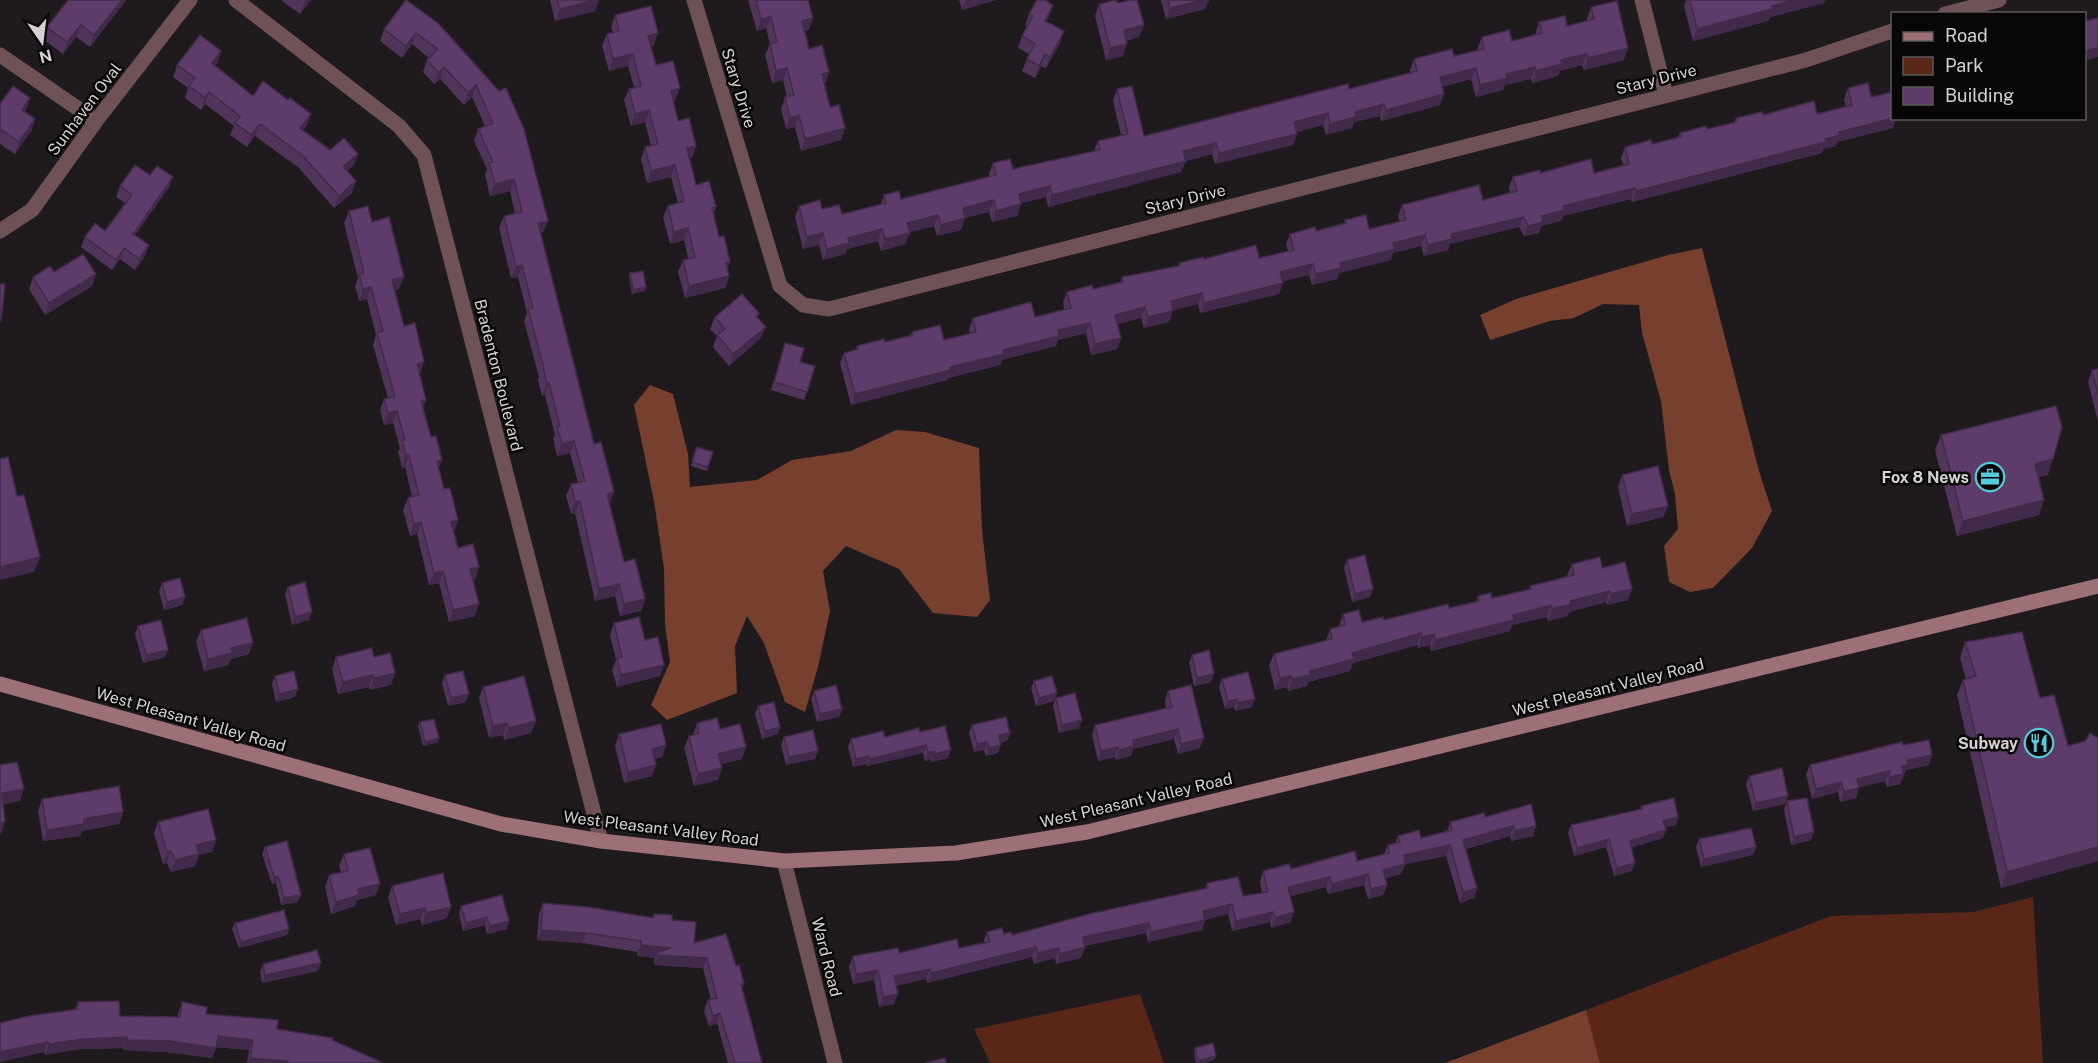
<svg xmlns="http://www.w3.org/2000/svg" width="2098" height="1063" viewBox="0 0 2098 1063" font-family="'Public Sans',sans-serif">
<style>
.green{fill:#592617}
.forest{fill:#773f2e}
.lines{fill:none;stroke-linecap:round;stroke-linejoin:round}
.minor{stroke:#6e5255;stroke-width:15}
.secondary{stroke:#9c7076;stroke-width:15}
.wall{fill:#51345a}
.shaded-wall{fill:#422a4a}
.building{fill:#5e3c69;stroke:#422a4a;stroke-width:1.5}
.labels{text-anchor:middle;stroke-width:5;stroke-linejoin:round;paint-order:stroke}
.street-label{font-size:16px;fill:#d6d2d4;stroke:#080607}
.poi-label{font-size:16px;font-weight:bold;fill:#d6d2d4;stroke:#080607;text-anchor:end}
</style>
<rect width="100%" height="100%" fill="#1f1a1d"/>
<g class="green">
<path d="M2033,897L2043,1063H1600L1586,1010L1831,916L1973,912Z"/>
<path d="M1140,994L1164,1063H990L974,1029Z"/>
</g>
<g class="forest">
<path d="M1702,248L1759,471L1772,511L1752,548L1713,588L1690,592L1669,582L1664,546L1678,529L1675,494L1669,470L1661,401L1642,333L1639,305L1603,304L1574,318L1550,321L1490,340L1480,315L1516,299L1668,255Z"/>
<path d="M650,385L673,394L688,454L690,487L757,480L792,460L851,451L896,430L925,432L979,448L982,530L990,600L977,617L933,613L899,569L846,546L823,571L830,611L818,667L805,712L785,702L764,643L747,616L735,646L737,693L667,720L651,705L670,662L665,624L664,569L654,501L634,405Z"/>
<path d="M1586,1010L1600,1063H1445Z"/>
</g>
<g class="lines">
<g class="minor">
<path d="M236,0L399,126L424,155L601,841"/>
<path d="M694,0L780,286L803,305L829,309L1806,60L1892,31"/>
<path d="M1642,0L1666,95"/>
<path d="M1945,14L1999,0"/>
<path d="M0,55L96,121"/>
<path d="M0,231L32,210L96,121L190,0"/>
<path d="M784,861L835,1063"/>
</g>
<path class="secondary" d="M0,684L501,824L601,841L784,861L956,853L1087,832L2098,586"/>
</g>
<g class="wall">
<path d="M126,0L90,47L76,37L63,54L43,39L47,27Z"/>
<path d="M282,0H311L300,14L282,1Z"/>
<path d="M406,0L499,91L548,221L543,232L541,233L624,562L645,599L641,611L620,616L615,596L595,601L575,513L571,514L566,496L571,484L578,483L570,453L557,456L553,438L555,435L545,395L542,396L538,380L539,377L524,321L527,313L518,277L511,278L499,228L504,216L515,214L510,191L490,196L485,175L487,169L474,141L478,129L485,126L472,97L464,105L440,79L434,84L423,72L427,60L429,58L412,44L402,58L380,41L384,29Z"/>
<path d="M550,0H599L595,11L555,21Z"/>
<path d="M748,0H808L809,30L804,31L809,49L825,84L830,107L841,140L801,151L795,127L786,129L781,109L785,97H787L783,80L772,83L765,55L770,44L766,28L757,31Z"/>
<path d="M959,0H996L962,10Z"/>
<path d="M1161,0H1209L1205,9L1166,19Z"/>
<path d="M1686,0H1825L1824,3L1770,17L1768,21L1693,41L1684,6Z"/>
<path d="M1118,3L1144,25L1139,37L1126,41L1123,56L1106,60L1095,16L1099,4Z"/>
<path d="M1053,5L1046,22L1060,43L1046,68L1041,66L1035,78L1022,71L1029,54L1018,48L1022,36L1027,27L1025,26L1029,14Z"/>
<path d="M1591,7L1624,60L1584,70L1582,65L1560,71L1558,76L1532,83L1531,79L1505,85L1503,90L1476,97L1471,79L1442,87L1440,105L1381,121L1380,116L1354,122L1352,128L1326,135L1323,125L1296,132L1297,134L1293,145L1215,164L1212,154L1186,161L1181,172L1048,207L1046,197L1021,203L1017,216L992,222L989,212L965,218L961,230L937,236L934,226L909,232L905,244L881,251L878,241L847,249L845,254L823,260L819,245L803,249L795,217L799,206L822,209L842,214L881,204L884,195L901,199L989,177V174L993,163L1013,169L1094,151L1098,141L1121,135L1113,101L1117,89L1144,136L1349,89L1410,73V70L1414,59L1454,56L1478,51L1477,49L1482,37L1512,41L1535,35L1539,22L1567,26L1587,21V19Z"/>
<path d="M615,15L654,45L651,46L656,65L675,100L673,101L678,121L696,146L692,158H690L696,185L716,207L713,214L729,276L725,288L685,298L678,272L683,260L688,258L684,240L670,244L663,217L668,206L678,203L671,177L647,183L641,159L645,147L651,146L645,122L631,126L624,100L629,89L634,87L628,66L609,71L602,46L607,34L613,32L611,27Z"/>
<path d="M221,51L217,63L215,66L253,96L307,125L303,130L354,165L347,171L352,193L334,208L299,168L255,136L247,147L230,135L234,126L205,104L201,110L185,98L188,88L173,77L177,65Z"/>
<path d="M1848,88L1871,97L1893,128L1837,142L1836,146L1823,149L1822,153L1632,202L1631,199L1563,216L1561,221L1541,226L1539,233L1524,236L1519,227L1450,244L1448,250L1424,256L1421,246L1393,253L1391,260L1339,273L1337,279L1312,285L1309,275L1283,281L1279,294L1200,313L1198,304L1173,310L1169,322L1144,328L1141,318L1117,324L1121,338L1117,349L1091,355L1086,333L1058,340L1056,346L1002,360L1000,365L948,378L947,380L851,405L840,363L844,353L856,350L857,346L885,342L911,336L912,332L944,340L970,334L969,329L973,318L1035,317L1064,309L1063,302L1067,292L1093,289L1120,282L1122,277L1178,266L1179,263L1204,259L1259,258L1288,251L1286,244L1290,234L1316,231L1344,224L1345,220L1369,229L1400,222L1398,216L1402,205L1483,200L1510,193L1509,187L1513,177L1540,173H1594L1623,165L1621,158L1625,147L1652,144L1678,137L1680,133L1707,129L1734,123L1736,118L1763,115L1817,114L1846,107L1844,99Z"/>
<path d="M0,104L26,110L25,112L35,119L31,131L15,154L0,144Z"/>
<path d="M150,175L173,177L169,187L135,235L149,245L145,256L135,270L120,259L112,270L81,247L85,237L105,231L125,203L116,197L120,186Z"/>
<path d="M349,211L372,222L399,289L395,290L404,326L420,374L423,408L458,548L479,567L475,579L473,580L475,616L449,622L439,583L429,585L417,534L410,536L403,510L408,498L412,497L405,467L402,468L398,452L400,448L393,423L384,425L380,410L384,399L388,398L373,345L376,335L367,299L359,301L355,286L358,278L344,223Z"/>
<path d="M54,272L96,274L92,286L45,315L29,289L33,277Z"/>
<path d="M630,273L646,287L645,291L632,294L629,277Z"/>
<path d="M759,313L758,317L761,338L729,366L713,347L717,336L710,329L715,317Z"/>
<path d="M785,343L800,362L807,392L804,400L771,390Z"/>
<path d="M2098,369V421L2088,382L2092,370Z"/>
<path d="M1941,435L2048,475L2039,477L2044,500L2039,515L1957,536L1935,450Z"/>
<path d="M697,447L713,452L707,471L691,466Z"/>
<path d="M1622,475L1668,506L1663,517L1627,526L1618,487Z"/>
<path d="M1347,560L1373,589L1370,597L1352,602L1344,568Z"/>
<path d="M1572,564L1602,568L1632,589L1628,600L1607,605L1606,602L1569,612L1567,616L1548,621L1547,617L1512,625L1510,631L1431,651L1430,645L1418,648L1417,645L1353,663L1350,671L1308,682L1307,686L1288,691L1287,687L1275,690L1269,665L1274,654L1326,641L1330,629L1339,626L1343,614L1362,622L1384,620L1449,608L1476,602L1478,596L1492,598L1528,590L1530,586L1568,577L1567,575Z"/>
<path d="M162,583L185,597L182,605L164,610L159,591Z"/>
<path d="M288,587L309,620L292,625L285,594Z"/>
<path d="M614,623L645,640L660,676L617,687L612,670L616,660L610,635Z"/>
<path d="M138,626L165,657L143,663L135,634Z"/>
<path d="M201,630L249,654L231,659L228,665L204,671L196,642Z"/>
<path d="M1965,642L2040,698L2068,746L2098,738V861L2001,888L1957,695L1963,680L1966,679L1960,658Z"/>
<path d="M1192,655L1211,682L1194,686L1189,663Z"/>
<path d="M336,657H374L395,673L391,685L370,690L369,687L338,694L332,669Z"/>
<path d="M445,675L466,702L448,706L442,683Z"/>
<path d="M275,676L295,697L276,702L272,684Z"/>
<path d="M1222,679L1252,707L1235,711L1234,707L1225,709L1219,687Z"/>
<path d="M1034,681L1057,693L1054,701L1036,706L1031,688Z"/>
<path d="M483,687L536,721L531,733L504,740L503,735L489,738L479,698Z"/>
<path d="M814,691L842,709L839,717L817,722L811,699Z"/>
<path d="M1168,691L1200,748L1178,754L1174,739L1133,749L1131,756L1116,760L1115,757L1098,761L1092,735L1095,725L1166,709L1165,701Z"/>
<path d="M1056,698L1079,728L1059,733L1053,706Z"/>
<path d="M758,706L778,734L762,739L755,714Z"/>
<path d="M420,722L438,742L423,746L418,726Z"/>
<path d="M697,723L720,729L742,759L721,764L718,780L694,786L684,748L689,736L693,735Z"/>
<path d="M972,725L1010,733L1007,741L1000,742L998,753L986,756L984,750L974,752L969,733Z"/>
<path d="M920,732L948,758L931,762V759L925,761L923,753L867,766L866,764L853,767L848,747L851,739L885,737Z"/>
<path d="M619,734L666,745L662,757L655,759L656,765L652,776L624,783L615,746Z"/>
<path d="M784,737L818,751L815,759L786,765L781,745Z"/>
<path d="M1903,745L1929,765L1906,770L1900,784L1887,787L1885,781L1859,787L1856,798L1840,802L1838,792L1812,799L1806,774L1810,765Z"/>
<path d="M1749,776L1788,796L1785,804L1753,811L1746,784Z"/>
<path d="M42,799L123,812L119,824L82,831L80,836L43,841L38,811Z"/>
<path d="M1787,801L1811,840L1791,845L1784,809Z"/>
<path d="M1641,806L1678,817L1676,825L1665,827L1663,838L1631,847L1632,871L1614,876L1606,847L1574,856L1568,833L1571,825L1640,810Z"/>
<path d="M1485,817L1536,826L1533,836L1511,841L1510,836L1466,849L1477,888L1474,898L1460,903L1446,856L1405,864L1401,874L1385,878L1387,885L1383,895L1368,899L1364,885L1328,894L1326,887L1291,896V922L1271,928L1270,922L1232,931L1228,914L1205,920L1202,930L1148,942L1146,933L1085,946L1081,958L1056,964L1055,958L1034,964L1032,957L927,983L926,979L896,986L894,1004L879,1007L874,980L853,984L849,967L853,956L959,948L983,943L987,932L1012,935L1205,889L1207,883L1243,896L1262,893L1260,882L1263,871L1291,869L1357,861L1384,854L1388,845L1395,843L1398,836L1421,838L1447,832L1450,822Z"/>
<path d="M158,822L216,840L212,852L199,855L195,866L171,872L167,863L163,864L154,833Z"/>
<path d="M1699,839L1756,847L1753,855L1701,867L1696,847Z"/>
<path d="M265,847L298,902L281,905L276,883L272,884L262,854Z"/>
<path d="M344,854L376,895L357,900L355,906L331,914L325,887L329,875L341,872L339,866Z"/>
<path d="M392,886L447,918L422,925L420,919L396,925L388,898Z"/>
<path d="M502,895L507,929L487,934L485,925L463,931L459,914L461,906Z"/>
<path d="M543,903L672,920L694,943L736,966L744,984L742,988L762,1063H728L717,1023L709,1026L704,1011L708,1000H711L703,968L654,965V962L655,958L637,956V952L582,943L537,940L539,914Z"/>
<path d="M235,923L289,929L287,935L239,948L232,929Z"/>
<path d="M263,964L318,971L262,983L260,972Z"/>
<path d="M78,1002L120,1016L177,1017L182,1002L206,1014L332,1040L383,1063H247L249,1050L216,1047L212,1058L165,1052L123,1050V1048L80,1049L45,1055L44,1052L0,1062L75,1009Z"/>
<path d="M1195,1048L1216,1056L1214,1060L1204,1063H1196L1194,1052Z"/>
</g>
<g class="shaded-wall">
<path d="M122,0H126L90,47L94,35Z"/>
<path d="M306,0H311L300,14L305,2Z"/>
<path d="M595,0H599L595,11L555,21L560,9Z"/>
<path d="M966,0H996L962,10Z"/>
<path d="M1203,0H1209L1205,9L1166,19L1170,8Z"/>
<path d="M1794,0H1825L1824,3L1770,17L1768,21L1693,41L1697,29L1772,6Z"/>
<path d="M1053,5L1049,16L1040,33L1045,21Z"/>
<path d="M771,17L766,28L757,31L761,19Z"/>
<path d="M813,18L809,30L798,33L802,21Z"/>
<path d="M81,25L76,37L63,54L67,42Z"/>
<path d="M1144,25L1139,37L1119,42L1124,30Z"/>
<path d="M1064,31L1060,43L1046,68L1050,57Z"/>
<path d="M416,33L412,44L402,58L406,46Z"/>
<path d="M658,33L654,45L644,48L648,36Z"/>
<path d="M1127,44L1123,56L1106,60L1110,48Z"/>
<path d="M1628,48L1624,60L1584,70L1588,58Z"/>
<path d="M2098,48V57L2085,61V51Z"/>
<path d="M221,51L217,63L208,75L212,63Z"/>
<path d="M633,54L628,66L609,71L613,59Z"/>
<path d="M1045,54L1041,66L1035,78L1039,66Z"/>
<path d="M1587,54L1582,65L1560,71L1558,76L1532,83L1536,71L1561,60Z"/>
<path d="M444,67L440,79L434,84L439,73Z"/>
<path d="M1535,67L1531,79L1505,85L1503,90L1476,97L1480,85L1506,74Z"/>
<path d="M787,68L783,80L772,83L776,71Z"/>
<path d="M1476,68L1471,79L1435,88L1440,77Z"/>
<path d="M829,72L825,84L822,74Z"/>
<path d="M476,85L472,97L464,105L468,93Z"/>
<path d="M680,88L675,100L666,102L671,91Z"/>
<path d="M209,92L205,104L201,110L205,98Z"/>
<path d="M1444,94L1440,105L1381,121L1386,110Z"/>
<path d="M30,98L26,110L17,122L22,110Z"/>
<path d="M1384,104L1380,116L1354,122L1352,128L1326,135L1330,124L1355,112Z"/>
<path d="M649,110L645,122L631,126L635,114Z"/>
<path d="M1328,113L1323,125L1290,134L1294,122Z"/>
<path d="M311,114L307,125L296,140L300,128Z"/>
<path d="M799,115L795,127L786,129L790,118Z"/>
<path d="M1893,118H1896L1893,128L1837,142L1836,146L1823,149L1822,153L1632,202L1636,191L1825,139L1839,132Z"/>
<path d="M35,119L31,131L15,154L19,142Z"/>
<path d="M260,124L255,136L247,147L251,135Z"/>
<path d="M845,128L841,140L801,151L805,139Z"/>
<path d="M1297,134L1293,145L1215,164L1219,153Z"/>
<path d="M1216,143L1212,154L1186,161L1181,172L1048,207L1052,195L1183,151Z"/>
<path d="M696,146L692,158L683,160L687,148Z"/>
<path d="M358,154L354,165L339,178L343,166Z"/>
<path d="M675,165L671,177L647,183L651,171Z"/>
<path d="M173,177L169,187L129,244L133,234Z"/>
<path d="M514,179L510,191L490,196L495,184Z"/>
<path d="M356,181L352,193L334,208L339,196Z"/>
<path d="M1050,186L1046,197L1014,205L1019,194Z"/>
<path d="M1635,188L1631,199L1563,216L1561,221L1541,226L1539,233L1524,236L1528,226L1541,216L1563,206Z"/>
<path d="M994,200L989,212L958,220L963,208Z"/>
<path d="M1021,204L1017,216L992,222L996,211Z"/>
<path d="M938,215L934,226L903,234L907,223Z"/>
<path d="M1523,217L1519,227L1450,244L1448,250L1424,256L1428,245L1451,234Z"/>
<path d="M965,218L961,230L937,236L941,225Z"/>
<path d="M548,221L543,232L534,235L538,223Z"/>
<path d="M688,228L684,240L670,244L674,232Z"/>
<path d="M882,229L878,241L847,249L845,254L823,260L827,249L848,238Z"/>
<path d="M823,233L819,245L803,249L807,237Z"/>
<path d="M910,233L905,244L881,251L885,239Z"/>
<path d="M1425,235L1421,246L1393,253L1391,260L1339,273L1337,279L1312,285L1316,274L1340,263L1393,243Z"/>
<path d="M149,245L145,256L135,270L139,259Z"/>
<path d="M124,248L120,259L112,270L116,260Z"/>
<path d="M730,262L726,274V263Z"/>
<path d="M1313,264L1309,275L1276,283L1280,272Z"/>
<path d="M522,265L518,277L511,278L516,267Z"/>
<path d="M96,274L92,286L45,315L49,303Z"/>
<path d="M729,276L725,288L685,298L689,286Z"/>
<path d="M404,277L399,289L388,292L392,280Z"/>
<path d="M1283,283L1279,294L1200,313L1204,303Z"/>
<path d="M371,287L367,299L359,301L363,289Z"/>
<path d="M646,287L645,291L632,294L633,290Z"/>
<path d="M1202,293L1198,304L1167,312L1171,301Z"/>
<path d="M1145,307L1141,318L1111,326L1115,315Z"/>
<path d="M1173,311L1169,322L1144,328L1148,317Z"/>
<path d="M1090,323L1086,333L1058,340L1056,346L1002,360L1000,365L948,378L947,380L851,405L855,394L950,367L1058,330Z"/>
<path d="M766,327L761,338L729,366L733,354Z"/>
<path d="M1121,338L1117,349L1091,355L1095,344Z"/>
<path d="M424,362L420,374L417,364Z"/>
<path d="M549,383L545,395L542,396L547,384Z"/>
<path d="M426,400L422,411L421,401Z"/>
<path d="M397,411L393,423L384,425L388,413Z"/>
<path d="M574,441L570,453L557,456L562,444Z"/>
<path d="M409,455L405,467L402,468L406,456Z"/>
<path d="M2053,459L2048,475L2030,479L2035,464Z"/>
<path d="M442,460L437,472V462Z"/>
<path d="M614,492L610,504L607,494Z"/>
<path d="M2044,500L2039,515L1957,536L1963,521Z"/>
<path d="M580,501L575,513L571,514L575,502Z"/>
<path d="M1668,506L1663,517L1627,526L1632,514Z"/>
<path d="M458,520L454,532L451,522Z"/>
<path d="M421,522L417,534L410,536L414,524Z"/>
<path d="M40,557L34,572L0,580V567Z"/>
<path d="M479,567L475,579L466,581L470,569Z"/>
<path d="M443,571L439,583L429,585L434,573Z"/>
<path d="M619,584L615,596L595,601L599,589Z"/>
<path d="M1373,589L1370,597L1352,602L1355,594Z"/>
<path d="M1632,589L1628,600L1607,605L1611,594Z"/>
<path d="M1610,591L1606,602L1569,612L1567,616L1548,621L1552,609L1570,601Z"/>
<path d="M185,597L182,605L164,610L167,602Z"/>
<path d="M645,599L641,611L620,616L624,604Z"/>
<path d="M479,604L475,616L449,622L453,610Z"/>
<path d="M1551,605L1547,617L1512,625L1510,631L1431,651L1435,640L1513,615Z"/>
<path d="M312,612L309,620L292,625L295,617Z"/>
<path d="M1421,633L1417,645L1353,663L1350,671L1308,682L1307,686L1288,691L1292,679L1352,653Z"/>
<path d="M1434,634L1430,645L1418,648L1422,637Z"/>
<path d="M253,643L249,654L231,659L228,665L204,671L208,659L231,648Z"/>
<path d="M168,650L165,657L143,663L146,655Z"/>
<path d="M664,665L660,676L617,687L621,675Z"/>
<path d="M395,673L391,685L370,690L374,678Z"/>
<path d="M1214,674L1211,682L1194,686L1197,678Z"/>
<path d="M373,675L369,687L338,694L343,682Z"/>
<path d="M1291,676L1287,687L1275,690L1280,678Z"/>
<path d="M298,689L295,697L276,702L279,694Z"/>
<path d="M1057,693L1054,701L1036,706L1039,698Z"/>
<path d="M469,694L466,702L448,706L451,698Z"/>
<path d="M1237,699L1234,707L1225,709L1228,701Z"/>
<path d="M1255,699L1252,707L1235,711L1238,703Z"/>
<path d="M842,709L839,717L817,722L820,714Z"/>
<path d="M1082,720L1079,728L1059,733L1062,725Z"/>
<path d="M536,721L531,733L504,740L509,728Z"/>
<path d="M507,723L503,735L489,738L493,726Z"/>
<path d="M780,727L778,734L762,739L765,731Z"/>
<path d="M1178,729L1174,739L1133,749L1131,756L1116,760L1119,750L1133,740Z"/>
<path d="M1010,733L1007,741L996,743L999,735Z"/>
<path d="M439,738L438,742L423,746L425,742Z"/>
<path d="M1204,738L1200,748L1178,754L1181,744Z"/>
<path d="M987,742L984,750L974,752L977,744Z"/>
<path d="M666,745L662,757L648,761L652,749Z"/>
<path d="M926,745L923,753L867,766L870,759Z"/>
<path d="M1001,745L998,753L986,756L989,748Z"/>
<path d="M746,747L742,759L714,766L718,754Z"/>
<path d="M1118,747L1115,757L1098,761L1101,751Z"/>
<path d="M951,750L948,758L931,762L934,754Z"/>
<path d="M818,751L815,759L786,765L789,757Z"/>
<path d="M934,751L931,759L925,761L928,753Z"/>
<path d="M1932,755L1929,765L1906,770L1900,784L1887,787L1890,777L1907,760Z"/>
<path d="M869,756L866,764L853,767L856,759Z"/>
<path d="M656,765L652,776L624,783L628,772Z"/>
<path d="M722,768L718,780L694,786L698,774Z"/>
<path d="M1889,771L1885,781L1853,789L1857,779Z"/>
<path d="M1841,782L1838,792L1812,799L1816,789Z"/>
<path d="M1859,788L1856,798L1840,802L1844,792Z"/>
<path d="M24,789L20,801L0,805L2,793Z"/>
<path d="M1788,796L1785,804L1753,811L1756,803Z"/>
<path d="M123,812L119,824L82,831L80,836L43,841L47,830L84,819Z"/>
<path d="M1678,817L1676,825L1660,829L1663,821Z"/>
<path d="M5,822L1,834H0V823Z"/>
<path d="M1513,826L1510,836L1459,850L1463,840Z"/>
<path d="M1536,826L1533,836L1511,841L1515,831Z"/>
<path d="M1666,830L1663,838L1627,849L1630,841Z"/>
<path d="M1814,832L1811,840L1791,845L1794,837Z"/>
<path d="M1609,839L1606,847L1574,856L1577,848Z"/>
<path d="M216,840L212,852L199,855L195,866L171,872L175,860L196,845Z"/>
<path d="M1450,845L1446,856L1405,864L1401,874L1379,880L1383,870L1404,855Z"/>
<path d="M1756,847L1753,855L1701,867L1704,859Z"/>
<path d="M2098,847V861L2001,888L2007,872Z"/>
<path d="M171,851L167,863L163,864L167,852Z"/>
<path d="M1635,863L1632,871L1614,876L1617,868Z"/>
<path d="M1368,874L1364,885L1328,894L1332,884Z"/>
<path d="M278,876L276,883L272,884L274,877Z"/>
<path d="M1330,877L1326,887L1285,898L1288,887Z"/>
<path d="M380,884L376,895L357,900L355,906L331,914L336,902L358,889Z"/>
<path d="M1387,885L1383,895L1368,899L1371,889Z"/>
<path d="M1477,888L1474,898L1460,903L1463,892Z"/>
<path d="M301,895L298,902L281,905L284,898Z"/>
<path d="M1232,904L1228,914L1205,920L1202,930L1148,942L1151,932L1203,911Z"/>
<path d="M451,907L447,918L422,925L426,913Z"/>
<path d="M425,908L420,919L396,925L400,914Z"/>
<path d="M1273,912L1270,922L1232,931L1236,921Z"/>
<path d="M1294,912L1291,922L1271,928L1275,918Z"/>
<path d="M487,917L485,925L463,931L466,923Z"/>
<path d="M509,921L507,929L487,934L490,926Z"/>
<path d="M1149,923L1146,933L1079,947L1083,937Z"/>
<path d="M289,929L287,935L239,948L241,942Z"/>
<path d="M541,930L586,933L582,943L537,940Z"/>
<path d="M641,945L671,948L707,958L703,968L654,965L658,955V952L655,958L637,956Z"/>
<path d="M1036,947L1032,957L927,983L931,973Z"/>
<path d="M1085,947L1081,958L1056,964L1060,954Z"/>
<path d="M1059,948L1055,958L1034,964L1038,953Z"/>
<path d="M321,963L318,971L262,983L265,975Z"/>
<path d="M930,969L926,979L890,987L894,976Z"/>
<path d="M878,970L874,980L853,984L856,974Z"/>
<path d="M898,994L894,1004L879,1007L883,997Z"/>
<path d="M720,1013L717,1023L709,1026L713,1016Z"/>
<path d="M218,1036L253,1040L249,1050L214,1047Z"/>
<path d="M127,1037L123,1048L80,1049L45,1055L49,1044L84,1039Z"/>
<path d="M127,1040L169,1041L216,1048L212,1058L165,1052L123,1050Z"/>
<path d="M48,1042L44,1052L0,1062V1052Z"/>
<path d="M1216,1056L1214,1060L1204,1063H1197L1198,1061Z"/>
<path d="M250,1058L288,1061L287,1063H248Z"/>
</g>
<g class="building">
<path d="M68,0H122L94,35L81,25L67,42L47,27Z"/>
<path d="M406,0L438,23L499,91L506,88L524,129L548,221L538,223L594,444L601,442L614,492L607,494L624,562L635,559L645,599L624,604L619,584L599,589L580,501L575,502L571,484L585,481L574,441L562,444L557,427L560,426L549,383L547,384L543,368H544L528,309L533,308L522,265L516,267L504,216L522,212L514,179L495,184L489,163L493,162L478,129L493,123L476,85L468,93L444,67L439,73L427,60L438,49L416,33L406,46L384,29Z"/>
<path d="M557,0H595L560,9Z"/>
<path d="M756,0H808L813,18L802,21L809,49L822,45L829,72L822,74L830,107L839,105L845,128L805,139L799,115L790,118L785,97L794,95L787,68L776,71L770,44L777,42L771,17L761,19Z"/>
<path d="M1037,0H1045L1053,5L1045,21L1064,31L1050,57L1045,54L1039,66L1027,59L1035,44L1022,36L1033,16L1029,14Z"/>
<path d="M1116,0L1118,3L1131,0H1137L1144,25L1124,30L1127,44L1110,48L1099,4Z"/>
<path d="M1168,0H1203L1170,8Z"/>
<path d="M1690,0H1794L1772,6V9L1697,29Z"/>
<path d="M1617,1L1628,48L1588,58L1587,54L1561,60L1562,64L1536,71L1535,67L1506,74L1507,78L1480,85L1476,68L1440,77L1444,94L1386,110L1384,104L1355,112L1356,117L1330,124L1328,113L1294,122L1297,134L1219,153L1216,143L1183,151L1186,161L1052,195L1050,186L1019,194L1021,204L996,211L994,200L963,208L965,218L941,225L938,215L907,223L910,233L885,239L882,229L848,238L849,243L827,249L823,233L807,237L799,206L820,200L822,209L839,205L842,214L886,203L884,195L899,191L901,199L996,175L993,163L1010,159L1013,169L1100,150L1098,141L1128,134L1117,89L1132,86L1144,136L1348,84L1349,89L1417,71L1414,59L1452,49L1454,56L1484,49L1482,37L1509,30L1512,41L1542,33L1539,22L1565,16L1567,26L1594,19L1591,7Z"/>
<path d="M651,6L658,33L648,36L656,65L673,61L680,88L671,91L678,121L689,118L696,146L687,148L696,185L709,181L716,207L712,208L719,237L724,236L730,262L726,263L729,276L689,286L683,260L695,257L688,228L674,232L668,206L684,201L675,165L651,171L645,147L658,144L649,110L635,114L629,89L641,86L633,54L613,59L607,34L619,31L615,15Z"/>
<path d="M2085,18L2086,21L2098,18V48L2085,51Z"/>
<path d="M200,35L221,51L212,63L253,96L263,81L288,100L290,98L311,114L300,128L330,150L344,138L358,154L343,166L356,181L339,196L303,156L260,124L251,135L235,123L240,116L209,92L205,98L189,86L195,78L177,65Z"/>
<path d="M1868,83L1871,97L1893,92V118L1839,132L1840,135L1825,139L1826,142L1636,191L1635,188L1563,206L1565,210L1541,216L1543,222L1528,226L1523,217L1451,234L1452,239L1428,245L1425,235L1393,243L1395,249L1340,263L1341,268L1316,274L1313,264L1280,272L1283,283L1204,303L1202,293L1171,301L1173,311L1148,317L1145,307L1115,315L1121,338L1095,344L1090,323L1058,330L1059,336L1003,350L1004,354L950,367L951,370L855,394L844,353L858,349L857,346L884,339L885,342L913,335L912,332L940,325L944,340L976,332L973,318L1031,302L1035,317L1071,308L1067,292L1092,285L1093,289L1123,282L1122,277L1179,266V263L1203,257L1204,259L1256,245L1259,258L1294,250L1290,234L1315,227L1316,231L1346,223L1345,220L1366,215L1369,229L1406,220L1402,205L1479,185L1483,200L1517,191L1513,177L1540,170V173L1591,159L1594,173L1629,164L1625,147L1651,140L1652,144L1681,137L1680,133L1706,126L1707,129L1737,122L1736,118L1762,112L1763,115L1814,101L1817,114L1852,105L1848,88Z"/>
<path d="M13,86L30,98L22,110L35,119L19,142L2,130L0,132V104Z"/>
<path d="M135,165L150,175L157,166L173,177L133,234L149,245L139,259L124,248L116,260L85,237L95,223L105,231L132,195L120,186Z"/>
<path d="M368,206L372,222L389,217L404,277L392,280L404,326L415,323L424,362L417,364L426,400L421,401L431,437L436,436L442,460L437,462L444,489L450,488L458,520L451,522L458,548L473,544L479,567L470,569L479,604L453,610L443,571L434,573L421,522L414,524L408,498L419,495L409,455L406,456L402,440H405L397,411L388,413L384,399L395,396L377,333L383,331L371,287L363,289L359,274L364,273L349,211Z"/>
<path d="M83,254L96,274L49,303L33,277L50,266L54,272Z"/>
<path d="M643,271L646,287L633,290L630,273Z"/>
<path d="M0,284H5L1,321H0Z"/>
<path d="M742,294L759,313L756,316L766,327L733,354L717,335L725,329L715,317Z"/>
<path d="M785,343L804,348L800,362L815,366L807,392L774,382Z"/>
<path d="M2098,369V394L2092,370Z"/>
<path d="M2056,406L2062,427L2053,459L2035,464L2044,500L1963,521L1941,435Z"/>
<path d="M697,447L713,452L708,467L692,462Z"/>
<path d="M8,457L17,496L24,495L40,557L0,567V459Z"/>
<path d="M1658,466L1668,506L1632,514L1622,475Z"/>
<path d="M1365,555L1373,589L1355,594L1347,560Z"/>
<path d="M1600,557L1602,568L1625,562L1632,589L1611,594L1610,591L1570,601L1571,604L1552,609L1551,605L1513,615L1514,620L1435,640L1434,634L1422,637L1421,633L1352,653L1354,659L1310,671L1311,675L1292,679L1291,676L1280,678L1274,654L1332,639L1330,629L1345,625L1343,614L1359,610L1362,622L1383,617L1384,620L1448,604L1449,608L1479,601L1478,596L1491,593L1492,598L1531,589L1530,586L1574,575L1572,564Z"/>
<path d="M180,578L185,597L167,602L162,583Z"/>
<path d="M305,582L312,612L295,617L288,587Z"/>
<path d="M639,617L645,640L658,637L664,665L621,675L617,658L622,657L614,623Z"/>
<path d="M247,618L253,643L231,648L233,653L208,659L201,630Z"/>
<path d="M161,620L168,650L146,655L138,626Z"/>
<path d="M2022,632L2040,698L2054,695L2068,746L2085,741L2090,733L2098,738V847L2007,872L1963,680L1976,676L1965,642Z"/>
<path d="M372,648L374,657L390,653L395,673L374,678L373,675L343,682L336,657Z"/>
<path d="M1209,650L1214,674L1197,678L1192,655Z"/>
<path d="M294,671L298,689L279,694L275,676Z"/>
<path d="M463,671L469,694L451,698L445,675Z"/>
<path d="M1248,672L1255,699L1238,703L1237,699L1228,701L1222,679Z"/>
<path d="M524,676L536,721L509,728L507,723L493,726L483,687Z"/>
<path d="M1052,676L1057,693L1039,698L1034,681Z"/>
<path d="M836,685L842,709L820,714L814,691Z"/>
<path d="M1191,685L1204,738L1181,744L1178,729L1133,740L1134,746L1119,750L1118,747L1101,751L1095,725L1172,707L1168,691Z"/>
<path d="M1075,693L1082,720L1062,725L1056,698Z"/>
<path d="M774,702L780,727L765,731L758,706Z"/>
<path d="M1006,717L1010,733L999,735L1001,745L989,748L987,742L977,744L972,725Z"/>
<path d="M717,718L720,729L740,724L746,747L718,754L722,768L698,774L689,736L699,733L697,723Z"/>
<path d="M434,719L439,738L425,742L420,722Z"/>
<path d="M661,724L666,745L652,749L656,765L628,772L619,734Z"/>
<path d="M945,726L951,750L934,754V751L928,753L926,745L870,759L869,756L856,759L851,739L883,731L885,737L919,728L920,732Z"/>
<path d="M813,730L818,751L789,757L784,737Z"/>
<path d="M1929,740L1932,755L1907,760L1908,765L1902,766L1903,774L1890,777L1889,771L1857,779L1859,788L1844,792L1841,782L1816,789L1810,765L1902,742L1903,745Z"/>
<path d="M17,762L24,789L2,793L5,822L0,823V765Z"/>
<path d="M1782,768L1788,796L1756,803L1749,776Z"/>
<path d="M119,786L123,812L84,819V824L47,830L42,799Z"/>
<path d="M1674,798L1678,817L1663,821L1666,830L1630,841L1635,863L1617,868L1609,839L1577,848L1571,825L1642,809L1641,806Z"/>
<path d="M1807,798L1814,832L1794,837L1787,801Z"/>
<path d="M1531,804L1536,826L1515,831L1513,826L1463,840L1477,888L1463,892L1450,845L1404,855L1405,864L1383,870L1387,885L1371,889L1368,874L1332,884L1330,877L1288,887L1294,912L1275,918L1273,912L1236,921L1232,904L1203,911L1205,920L1151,932L1149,923L1083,937L1085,947L1060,954L1059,948L1038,953L1036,947L931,973L930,969L894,976L898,994L883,997L878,970L856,974L853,956L898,948L899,953L957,939L959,948L990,942L987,932L1002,928L1004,934L1011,932L1012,935L1089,914L1208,888L1207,883L1238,877L1243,896L1268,892L1263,871L1289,864L1291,869L1355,851L1357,861L1389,853L1388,845L1400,842L1398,836L1419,830L1421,838L1452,830L1450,822L1484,813L1485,817Z"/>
<path d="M208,809L216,840L196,845L199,854L175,860L171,851L167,852L158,822Z"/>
<path d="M1751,828L1756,847L1704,859L1699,839Z"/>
<path d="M287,841L301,895L284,898L278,876L274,877L265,847Z"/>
<path d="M370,848L380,884L358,889L359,895L336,902L329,875L348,871L344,854Z"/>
<path d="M443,873L451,907L426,913L425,908L400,914L392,886Z"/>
<path d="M502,895L509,921L490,926L487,917L466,923L461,906Z"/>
<path d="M543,903L588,907L653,918L654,914L672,915V920L696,922L694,943L726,934L736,966L739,965L744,984H741L762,1063H735L720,1013L713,1016L708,1000L717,998L707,958L658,955V952L671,948L641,945V941L586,933L541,930Z"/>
<path d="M284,910L289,929L241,942L235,923Z"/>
<path d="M317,950L321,963L265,975L263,964Z"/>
<path d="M119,1001L120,1016L180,1017L182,1002L207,1007L206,1014L278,1020L277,1029L333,1038L332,1040L383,1063H287L288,1061L250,1058L253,1040L218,1036L216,1048L169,1041L127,1040V1037L84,1039L49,1044L48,1042L0,1052V1023L29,1016L78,1009V1002Z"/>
<path d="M1213,1043L1216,1056L1198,1061L1195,1048Z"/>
<path d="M945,1058L946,1063H925Z"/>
</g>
<defs>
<g id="office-ring" transform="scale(1.5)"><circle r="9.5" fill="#080607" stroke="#54cadd" stroke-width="1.5"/><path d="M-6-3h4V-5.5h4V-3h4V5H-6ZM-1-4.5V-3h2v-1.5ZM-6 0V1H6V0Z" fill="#54cadd"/></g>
<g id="restaurant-ring" transform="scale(1.5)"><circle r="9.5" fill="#080607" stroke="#54cadd" stroke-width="1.5"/><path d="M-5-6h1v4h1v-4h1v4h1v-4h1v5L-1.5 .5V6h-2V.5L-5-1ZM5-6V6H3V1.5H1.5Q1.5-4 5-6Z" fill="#54cadd"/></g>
</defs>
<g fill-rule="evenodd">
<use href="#office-ring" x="1990" y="477"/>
<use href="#restaurant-ring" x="2039" y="743"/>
</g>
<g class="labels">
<g class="street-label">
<text transform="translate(1656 79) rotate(-14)" y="6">Stary Drive</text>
<text transform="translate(739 88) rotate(73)" y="6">Stary Drive</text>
<text transform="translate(84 109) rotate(-53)" y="6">Sunhaven Oval</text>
<text transform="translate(1185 199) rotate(-14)" y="6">Stary Drive</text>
<text transform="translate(499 375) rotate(76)" y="6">Bradenton Boulevard</text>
<text transform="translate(1608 687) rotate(-14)" y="6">West Pleasant Valley Road</text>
<text transform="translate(191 719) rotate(16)" y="6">West Pleasant Valley Road</text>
<text transform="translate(1136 800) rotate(-13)" y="6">West Pleasant Valley Road</text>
<text transform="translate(661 828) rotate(7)" y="6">West Pleasant Valley Road</text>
<text transform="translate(827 957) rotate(76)" y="6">Ward Road</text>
</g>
<g class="poi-label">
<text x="1969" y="483">Fox 8 News</text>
<text x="2018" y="749">Subway</text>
</g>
</g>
<rect x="1891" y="12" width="195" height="108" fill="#080607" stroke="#5a5859" stroke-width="1.5"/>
<rect x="1903" y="32" width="30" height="9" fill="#9c7076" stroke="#5a5859" stroke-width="1.5"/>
<text x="1945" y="42" font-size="18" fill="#d6d2d4">Road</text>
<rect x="1903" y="57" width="30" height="18" fill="#592617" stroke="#5a5859" stroke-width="1.5"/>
<text x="1945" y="72" font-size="18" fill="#d6d2d4">Park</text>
<rect x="1903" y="87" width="30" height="18" fill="#5e3c69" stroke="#5a5859" stroke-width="1.5"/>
<text x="1945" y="102" font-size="18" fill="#d6d2d4">Building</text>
<g transform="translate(42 42) rotate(166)" stroke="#080607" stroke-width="4.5" paint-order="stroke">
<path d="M0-4.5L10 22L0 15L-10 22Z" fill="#d6d2d4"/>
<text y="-9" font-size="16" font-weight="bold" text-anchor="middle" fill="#d6d2d4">N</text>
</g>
</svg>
